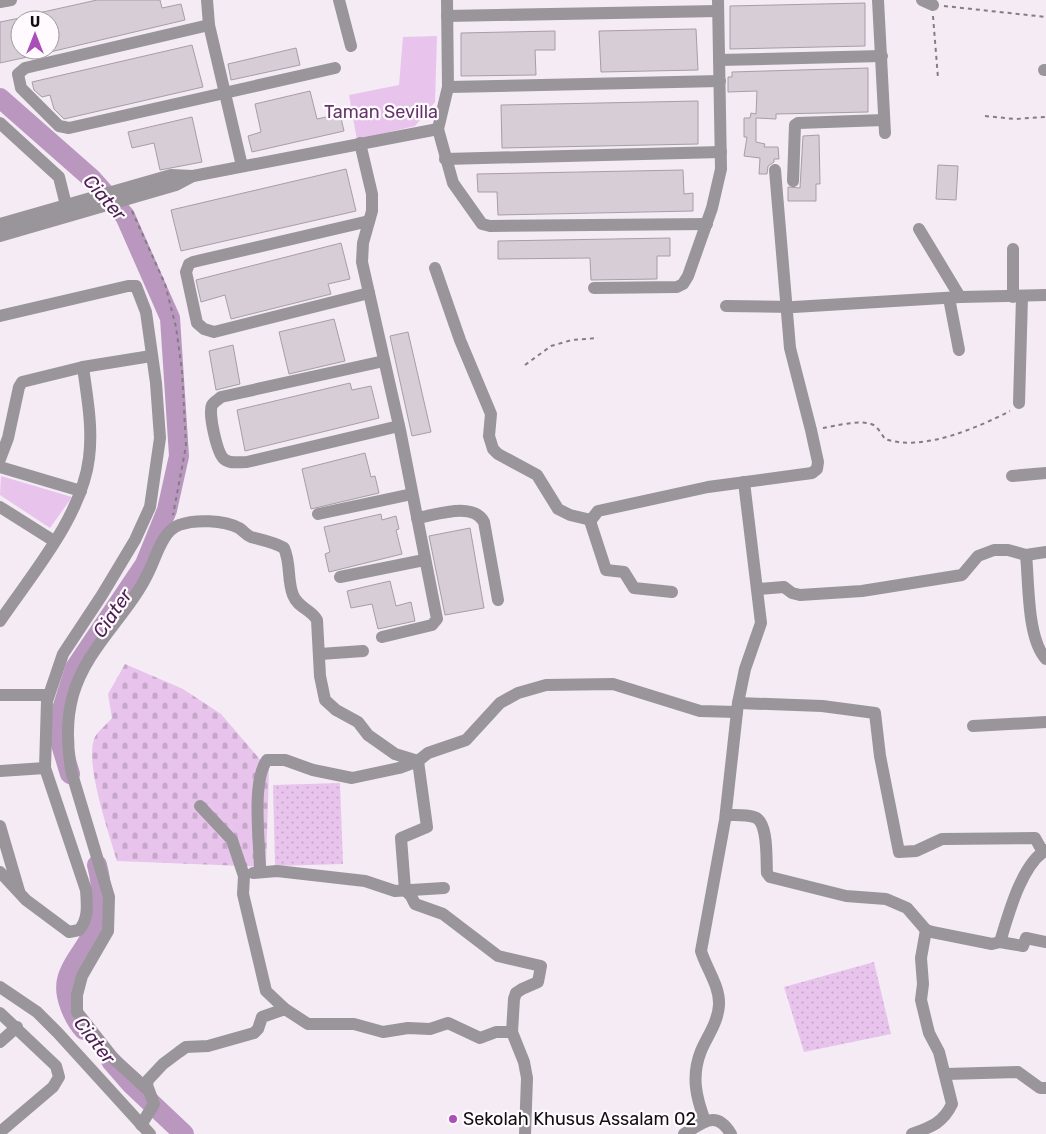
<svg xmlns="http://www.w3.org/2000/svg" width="1046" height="1134" viewBox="0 0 1046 1134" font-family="Rubik,sans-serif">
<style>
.grass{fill:url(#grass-dots)}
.cemetery{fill:url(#cemetery-stones)}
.green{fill:#e8c4ed}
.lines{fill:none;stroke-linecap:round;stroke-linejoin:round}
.river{stroke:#ba97bf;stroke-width:20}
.building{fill:#d6cdd7;stroke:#a69ea7}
.path{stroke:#837d84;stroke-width:2;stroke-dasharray:4 4;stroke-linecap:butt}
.minor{stroke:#99959a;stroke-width:12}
.poi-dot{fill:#aa4fb9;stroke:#fefafe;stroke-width:2}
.labels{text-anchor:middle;stroke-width:4.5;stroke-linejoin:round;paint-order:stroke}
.park-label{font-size:18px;fill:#623569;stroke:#fefafe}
.poi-label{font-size:18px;fill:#110e11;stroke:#fefafe;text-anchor:start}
.water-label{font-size:19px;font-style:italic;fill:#4a1e51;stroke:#fefafe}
</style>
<defs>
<pattern id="grass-dots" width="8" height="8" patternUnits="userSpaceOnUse" patternTransform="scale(1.25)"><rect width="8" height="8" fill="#e8c4ed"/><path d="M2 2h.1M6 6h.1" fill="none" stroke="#c6a7ca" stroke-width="1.8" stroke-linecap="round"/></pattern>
<pattern id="cemetery-stones" width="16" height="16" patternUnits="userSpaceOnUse" patternTransform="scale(1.25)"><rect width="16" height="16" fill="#e8c4ed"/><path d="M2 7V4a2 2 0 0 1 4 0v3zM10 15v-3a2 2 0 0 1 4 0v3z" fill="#c6a7ca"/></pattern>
</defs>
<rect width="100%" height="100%" fill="#f4ebf5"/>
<g class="grass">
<path d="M340,783L343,864L275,866L273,785Z"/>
<path d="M874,962L891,1034L804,1052L784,987Z"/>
</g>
<path class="cemetery" d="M125,664L183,689L221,714L269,770L266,867L117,861C109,833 85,765 94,739C97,732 107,724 112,718L108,694Z"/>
<g class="green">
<path d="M437,36L435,102L415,126L357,140L349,95L399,85L403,37Z"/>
<path d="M1,476L72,497L50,528L0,495Z"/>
</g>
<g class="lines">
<g class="river">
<path d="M0,98L91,178L125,216L170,318L179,456L167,510L145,564L75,668L56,728L70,774"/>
<path d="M84,1030C74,1019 63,996 67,980C71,962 90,944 96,926C103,906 102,884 97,865"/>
<path d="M111,1061L131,1084L184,1134"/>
</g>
</g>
<g class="building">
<path d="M97,0H160L162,8L181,4L185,20L50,52V20H26L25,16Z"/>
<path d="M865,3V46L730,49V6Z"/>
<path d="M20,18V50H41V54L0,63V22Z"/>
<path d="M696,29L698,70L601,72L599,31Z"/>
<path d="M555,31V50H535L536,75L461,76V33Z"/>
<path d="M192,45L203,87L64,119L54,109L50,95L42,97L34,90L32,82Z"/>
<path d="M296,48L300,65L231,80L228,64Z"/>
<path d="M868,68V112L776,114V119L756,118V142L765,144L764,147H778L779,159H774V162L768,166L767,174H759L760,158L744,156L747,137H744V118H750L751,113L756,114L757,91L728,92V77H732V72Z"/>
<path d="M310,91L317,119L340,114L344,131L252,152L248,136L261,132L255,104Z"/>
<path d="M698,101V144L502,148L501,105Z"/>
<path d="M192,117L202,162L160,170L154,143L132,148L128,132Z"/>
<path d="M819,135L820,184H816V201H788V187L800,188L803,136Z"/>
<path d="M938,165L958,166L956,200L936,199Z"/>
<path d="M346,169L356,211L181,251L171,210Z"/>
<path d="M683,170L684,194L693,193V211L498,215L497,192H478L477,174Z"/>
<path d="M670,238V256H657V279L591,280L590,258L498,259V241Z"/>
<path d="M341,243L350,279L328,284L331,294L231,319L225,295L201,302L196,280Z"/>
<path d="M334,319L345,361L289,374L279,332Z"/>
<path d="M408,332L431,432L412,436L390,336Z"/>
<path d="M233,345L240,384L216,390L209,351Z"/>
<path d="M350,383L352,390L371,386L379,418L245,451L237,410Z"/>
<path d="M365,453L371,477L375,476L379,493L311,509L302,469Z"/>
<path d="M381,514L382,520L396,516L399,529L396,530L402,554L329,572L325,554L330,552L324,527Z"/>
<path d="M470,528L484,608L445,615L429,536Z"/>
<path d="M390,581L396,606L411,602L415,621L378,629L372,604L351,608L347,591Z"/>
</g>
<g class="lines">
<g class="path">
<path d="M944,6L1046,17"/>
<path d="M933,16L938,78"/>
<path d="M985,116L1015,119L1046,117"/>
<path d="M132,211L165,284L176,327L182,371L186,446L173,515"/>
<path d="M525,365L551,346L572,340L598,338"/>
<path d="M823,428C835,426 865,418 875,426C879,429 882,435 885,439C922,452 977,428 1010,411"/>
</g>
<g class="minor">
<path d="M207,0L209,25L242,166"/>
<path d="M339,0L351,46"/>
<path d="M447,0L448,87L438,129L453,183L482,224L490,226L707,224"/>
<path d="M878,0L885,133"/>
<path d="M922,0L933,5"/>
<path d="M0,2L11,0"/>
<path d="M447,16L718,11"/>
<path d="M209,25L25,68L18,74L21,88L59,126L69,128L335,68"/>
<path d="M719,60L882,56"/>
<path d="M1044,70H1046"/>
<path d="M448,87L720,81"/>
<path d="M0,123L59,177L68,213"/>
<path d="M360,143L372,194V211L363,243L362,262L400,430L437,619L432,625L382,637"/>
<path d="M445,159L721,152"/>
<path d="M793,181L795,125L798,123L884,120"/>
<path d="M0,224L171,175L193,176L438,129"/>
<path d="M919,229L960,297"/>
<path d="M0,236L176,185L193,176"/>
<path d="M1013,249V297"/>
<path d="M435,268L460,340L491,414L489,436L493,449L498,454L537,475L558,509L570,515L591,520"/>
<path d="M594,288L677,287L683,284L688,276L712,208L721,169L718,0"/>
<path d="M369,293L214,332L204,329L197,323L186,272L189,264L193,262L369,221"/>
<path d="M949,298L959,350"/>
<path d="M726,306L794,307L960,297L1046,295"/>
<path d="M0,316L128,286H136L146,312L156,383L160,438L150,507L135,540L102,595L63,654L47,701L45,768L86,890C87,904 89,919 79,930L69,932L26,900L0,872"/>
<path d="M384,361L221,397C219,399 214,402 212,405C208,413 217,453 224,459C230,464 238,462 247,462L399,426"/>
<path d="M1019,403L1022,297"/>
<path d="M0,459L8,438L19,387L22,382L83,367L151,356"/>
<path d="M0,467L81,491"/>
<path d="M1012,476L1046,473"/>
<path d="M0,507L54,541"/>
<path d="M318,514L412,494"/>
<path d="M417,518C436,515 473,501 484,522L498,600"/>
<path d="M1026,555C1029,583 1027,639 1046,659"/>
<path d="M340,577L424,560"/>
<path d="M759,589L784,587L792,593L800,595L862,591L962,575L978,556L994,550H1008L1026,555L1046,552"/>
<path d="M672,592L634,588L624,572L606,570L591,524V520L598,511L708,487L812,473L817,469L818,462L811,430L790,348L775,170"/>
<path d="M0,621C32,574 82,516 89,458C93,427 87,397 83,367"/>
<path d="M320,654L363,651"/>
<path d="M0,695H48"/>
<path d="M738,703L822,706L875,713L880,756L899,852L916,851L942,839L1035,838L1043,852"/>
<path d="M973,726L1046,722"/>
<path d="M0,771L45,768"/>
<path d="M200,806L232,840L244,876L243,894L266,991L285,1009"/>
<path d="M726,815C735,815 745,814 754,817C769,821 766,861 767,873L770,877L846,896L886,899L907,908L926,930L932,932L992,944L1000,942L1023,946L1026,938L1046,942"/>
<path d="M0,826L19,891"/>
<path d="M260,872C260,844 251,782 267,760H285L313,770L352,778L399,768L418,761L428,753L466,740L500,703L518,693L546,685L613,684L700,711L737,712"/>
<path d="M253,873L277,871L365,881L395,891L444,888"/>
<path d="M1000,942C1008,916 1021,865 1046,850"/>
<path d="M0,987L37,1012L58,1033L150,1134"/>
<path d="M0,1013L56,1066L59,1077L53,1087L0,1132"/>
<path d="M0,1042L17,1027"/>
<path d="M946,1074L1018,1072L1040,1088H1046"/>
<path d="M148,1090L114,1059L77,1012V995L82,976L108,931L109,897L72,774C67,748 66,720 73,695C87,646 130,614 150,569C157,554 163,531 179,525C195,519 224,520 239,528C244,531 246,535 251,537C262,540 274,542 284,548C291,563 287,580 293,595C298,608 311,609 317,620L320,676L325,700L336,710L358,722L368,735L395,754L418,761L427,827L401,838L405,890L411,896L415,904L443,914L498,956L541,966L538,982L522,989L516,993L514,999L512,1032L524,1062L527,1078L525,1134"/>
<path d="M705,1121C696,1097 691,1076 701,1051C708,1035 718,1022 719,1005C720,986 706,968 701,951L725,820L738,703L745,669L761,623L744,482"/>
<path d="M141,1125L154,1104L147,1085L148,1080L163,1064L179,1052L186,1047L208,1046L254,1033L258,1029L262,1017L285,1009L308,1024H354L383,1032L408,1028L430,1029L448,1023L480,1038L496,1032H512"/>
<path d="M684,1134C703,1123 716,1109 731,1134"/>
<path d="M912,1134C931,1127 943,1123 952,1104L939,1052L929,1033L921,1000L923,984L921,958L926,930"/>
</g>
</g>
<circle class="poi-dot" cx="453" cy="1119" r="5"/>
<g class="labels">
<g class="park-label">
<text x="381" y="118">Taman Sevilla</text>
</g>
<g class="poi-label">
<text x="463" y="1125">Sekolah Khusus Assalam 02</text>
</g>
<g class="water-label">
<text transform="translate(105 197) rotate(49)" y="7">Ciater</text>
<text transform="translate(112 613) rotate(-56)" y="7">Ciater</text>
<text transform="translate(95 1040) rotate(52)" y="7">Ciater</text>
</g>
</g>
<g transform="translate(35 35)"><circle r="24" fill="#fefafe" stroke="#9f9c9f"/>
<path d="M0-4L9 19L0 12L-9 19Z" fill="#aa4fb9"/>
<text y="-8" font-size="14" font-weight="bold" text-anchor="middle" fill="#110e11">U</text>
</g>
</svg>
